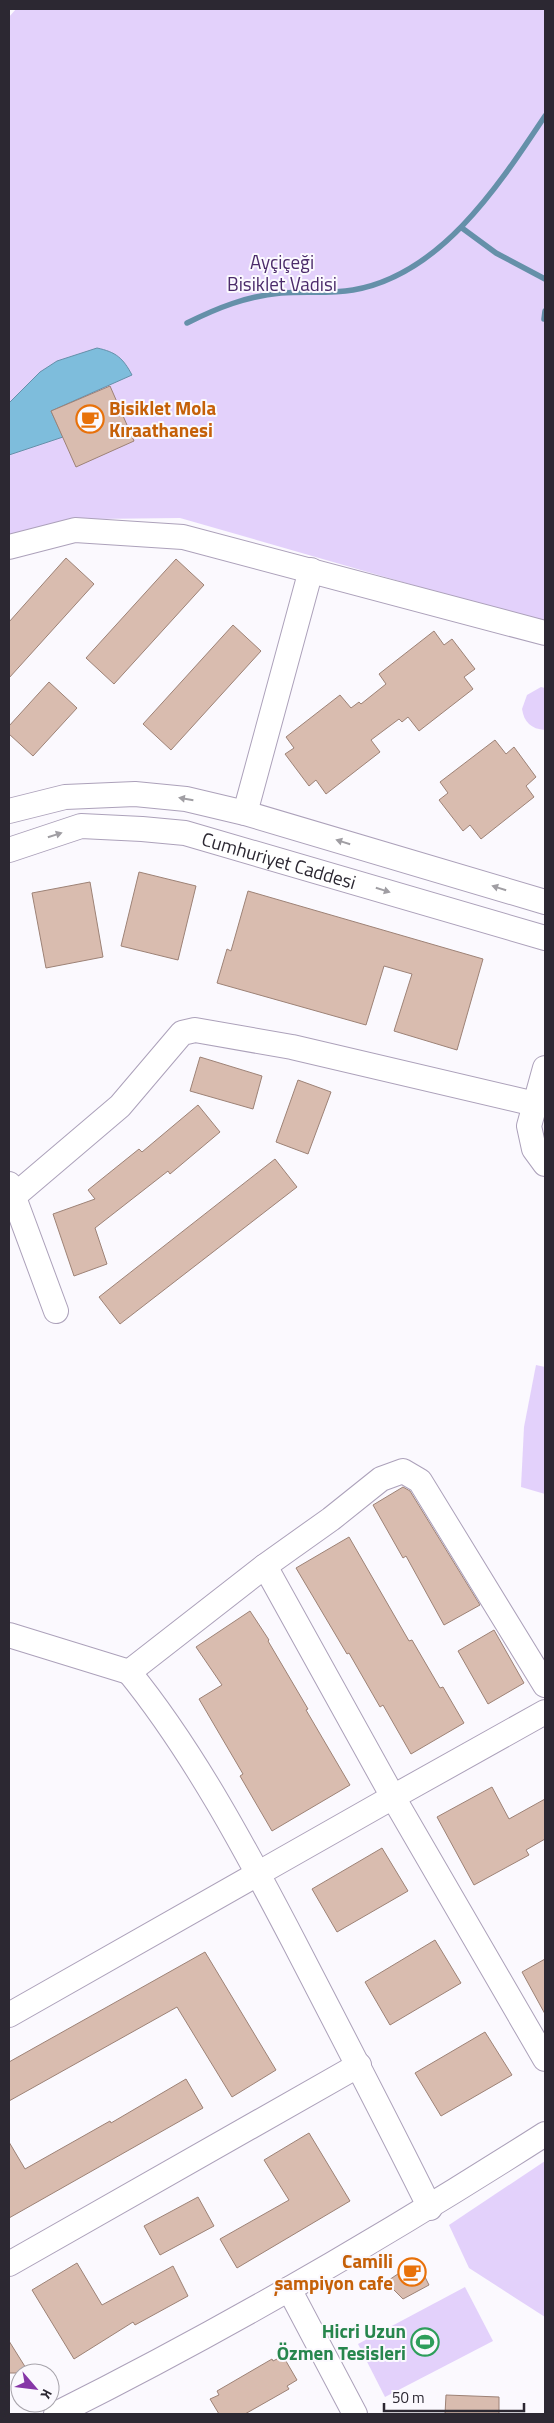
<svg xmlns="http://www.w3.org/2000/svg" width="554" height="2423" viewBox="0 0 554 2423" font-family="'Titillium Web',sans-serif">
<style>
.green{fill:#e3d1fb}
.water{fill:#7ebddc;stroke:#6590a9}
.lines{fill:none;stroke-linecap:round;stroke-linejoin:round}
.stream{stroke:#6590a9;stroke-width:5.5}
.building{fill:#d9bcaf;stroke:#9d8276}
.minor-casing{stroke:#aca1ba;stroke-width:26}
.minor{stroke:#fff;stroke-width:24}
.oneway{fill:#a09ea3}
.labels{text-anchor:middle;stroke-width:4;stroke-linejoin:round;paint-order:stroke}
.park-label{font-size:19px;fill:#4b2b6a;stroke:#fbf9fe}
.food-label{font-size:19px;font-weight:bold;fill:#c56008;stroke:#fbf9fe;text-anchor:start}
.street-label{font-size:19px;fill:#2c2832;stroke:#fbf9fe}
.leisure-label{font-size:19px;font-weight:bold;fill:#27864d;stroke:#fbf9fe;text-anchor:end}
</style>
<rect width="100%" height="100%" fill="#fbf9fe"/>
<g class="green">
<path d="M16,9H545V623L180,518L93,519L9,535V17Z"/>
<path d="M541,687L545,688V730C531,729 524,722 522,709L527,695Z"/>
<path d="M536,1365L545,1367V1494L521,1487L524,1427Z"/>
<path d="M545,2161V2317L469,2268L449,2225Z"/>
<path d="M465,2287L493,2341L385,2397L358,2344Z"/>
</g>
<path class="water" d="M97,348C116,352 123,358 132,375L51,411L63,437L9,455V403L40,372L57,361Z"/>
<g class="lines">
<g class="stream">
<path d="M462,228L496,253L545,279"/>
<path d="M544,319L545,311"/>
<path d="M187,323C217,308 247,296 281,293C305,291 329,294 353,290C441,275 499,185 545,116"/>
</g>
</g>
<g class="building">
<path d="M110,386L134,441L76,467L51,411Z"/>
<path d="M66,558L94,584L9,678V622Z"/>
<path d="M176,559L204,585L114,684L86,658Z"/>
<path d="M233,625L261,651L171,750L143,724Z"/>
<path d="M434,631L444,645L452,639L475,669L464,677L473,689L419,731L408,717L402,722L399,719L371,740L380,752L326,794L316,780L309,786L285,754L294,748L286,737L340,695L351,708L359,702L361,704L386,684L379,674Z"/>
<path d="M49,682L77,708L33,756L9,734V726Z"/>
<path d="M495,740L506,754L514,747L536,777L526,786L534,797L481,839L470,825L463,831L439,800L448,793L440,782Z"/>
<path d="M139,872L196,886L178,960L121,946Z"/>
<path d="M90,882L103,957L46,968L32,893Z"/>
<path d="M248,891L483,959L457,1050L394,1031L412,974L384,966L366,1025L217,983L227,949L231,951Z"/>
<path d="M200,1057L262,1076L253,1109L190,1091Z"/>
<path d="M298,1080L331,1092L308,1154L276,1142Z"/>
<path d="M198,1105L220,1132L170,1174L168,1171L95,1228L107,1264L74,1276L53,1214L95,1199L88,1190L139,1149L142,1152Z"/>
<path d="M275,1159L297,1187L120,1324L99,1297Z"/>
<path d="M403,1487L410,1491L480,1605L444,1625L406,1556L403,1558L373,1505Z"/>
<path d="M349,1537L409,1641L412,1640L440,1688L443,1687L464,1723L411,1754L383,1705L380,1707L349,1653L347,1654L296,1568Z"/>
<path d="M250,1611L269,1640L268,1641L308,1709L306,1710L350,1785L272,1831L240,1776L243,1774L199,1699L222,1685L196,1647Z"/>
<path d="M494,1630L524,1683L488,1704L458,1651Z"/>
<path d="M492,1787L509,1819L545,1799V1839L526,1850L529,1855L474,1885L437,1817Z"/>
<path d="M382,1848L408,1891L337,1932L312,1889Z"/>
<path d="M435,1940L461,1983L390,2025L365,1982Z"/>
<path d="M205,1952L276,2070L232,2097L177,2007L9,2101V2062Z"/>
<path d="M545,1959V2014L522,1972Z"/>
<path d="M485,2032L512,2075L441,2116L415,2073Z"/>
<path d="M186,2079L203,2108L9,2218V2142L25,2169L110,2121L111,2123Z"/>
<path d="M309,2133L350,2201L237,2268L220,2239L289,2200L264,2160Z"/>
<path d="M198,2197L214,2226L160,2255L144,2226Z"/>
<path d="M417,2261L429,2285L403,2299L386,2282Z"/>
<path d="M77,2263L102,2305L173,2266L188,2296L135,2325L133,2322L74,2359L32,2290Z"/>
<path d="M9,2341L29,2373H9Z"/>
<path d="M283,2356L297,2380L287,2386L289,2389L245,2414H219L210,2399L219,2395L217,2391L272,2359L273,2361Z"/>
<path d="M446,2395L499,2397V2414H445Z"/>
</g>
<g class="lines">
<g class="minor-casing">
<g id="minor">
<path d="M9,547L75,530L183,537L545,633"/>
<path d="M9,811L65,797L135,794L186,799L245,813L545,902"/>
<path d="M245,813L311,570"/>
<path id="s1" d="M9,850L81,826L142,829L185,833L545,938"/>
<path d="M545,1068L529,1126L534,1149L545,1164"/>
<path d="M9,1184L56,1311"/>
<path d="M13,1197L120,1106L182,1033L195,1030L292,1047L535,1104"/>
<path d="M265,1566L331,1519L381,1479L403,1471L420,1481L545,1685"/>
<path d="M9,1635L129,1672"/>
<path d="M129,1672C194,1752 247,1852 294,1942C340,2031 386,2119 430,2208"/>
<path d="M129,1672L265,1566L393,1797L545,1712"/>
<path d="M9,2015L393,1797L545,2059"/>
<path d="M9,2264L359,2065"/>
<path d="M289,2289L355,2414"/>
<path d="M56,2414C224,2330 387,2235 545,2134"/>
</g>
</g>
<use href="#minor" class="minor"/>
</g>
<defs><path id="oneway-solid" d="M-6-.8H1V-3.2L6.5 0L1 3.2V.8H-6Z" transform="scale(1.25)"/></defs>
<g class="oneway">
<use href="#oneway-solid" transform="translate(186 799) rotate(-170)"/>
<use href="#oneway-solid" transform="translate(55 835) rotate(-18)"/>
<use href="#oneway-solid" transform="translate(343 842) rotate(-163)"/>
<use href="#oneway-solid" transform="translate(499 888) rotate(-163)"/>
<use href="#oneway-solid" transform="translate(383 890) rotate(17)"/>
</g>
<defs>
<g id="cafe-ring" transform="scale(1.4375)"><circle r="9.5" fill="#fbf9fe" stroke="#e8710a" stroke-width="1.5"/><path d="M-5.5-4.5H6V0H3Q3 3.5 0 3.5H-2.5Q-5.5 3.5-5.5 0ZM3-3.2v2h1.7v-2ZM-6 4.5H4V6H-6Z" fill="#e8710a"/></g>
<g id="stadium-ring" transform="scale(1.4375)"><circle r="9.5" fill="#fbf9fe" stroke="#2e9e5b" stroke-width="1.5"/><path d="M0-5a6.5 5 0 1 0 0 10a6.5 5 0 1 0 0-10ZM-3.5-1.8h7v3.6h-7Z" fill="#2e9e5b"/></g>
</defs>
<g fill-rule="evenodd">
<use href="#cafe-ring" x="90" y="419"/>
<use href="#cafe-ring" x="412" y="2272"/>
<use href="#stadium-ring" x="425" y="2342"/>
</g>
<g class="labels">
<g class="park-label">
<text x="282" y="269">Ayçiçeği<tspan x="282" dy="22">Bisiklet Vadisi</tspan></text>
</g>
<g class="food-label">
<text x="109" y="415">Bisiklet Mola<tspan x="109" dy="22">Kıraathanesi</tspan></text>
<text x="393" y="2268" text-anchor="end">Camili<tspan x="393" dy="22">şampiyon cafe</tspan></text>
</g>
<g class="street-label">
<text dy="7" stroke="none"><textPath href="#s1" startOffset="278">Cumhuriyet Caddesi</textPath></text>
</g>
<g class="leisure-label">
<text x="406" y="2338">Hicri Uzun<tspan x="406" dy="22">Özmen Tesisleri</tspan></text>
</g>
</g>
<rect width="554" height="2423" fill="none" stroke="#2c2832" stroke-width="20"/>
<g transform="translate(35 2388) rotate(118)"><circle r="24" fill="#fbf9fe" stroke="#a8a5ac"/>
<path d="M0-4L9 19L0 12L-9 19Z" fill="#8637a7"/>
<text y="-8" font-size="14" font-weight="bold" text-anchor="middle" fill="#2c2832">K</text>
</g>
<path d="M384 2403v8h140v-8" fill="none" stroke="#2c2832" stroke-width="2.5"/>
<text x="392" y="2403" font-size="15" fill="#2c2832" stroke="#fbf9fe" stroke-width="4" paint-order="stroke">50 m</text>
</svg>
